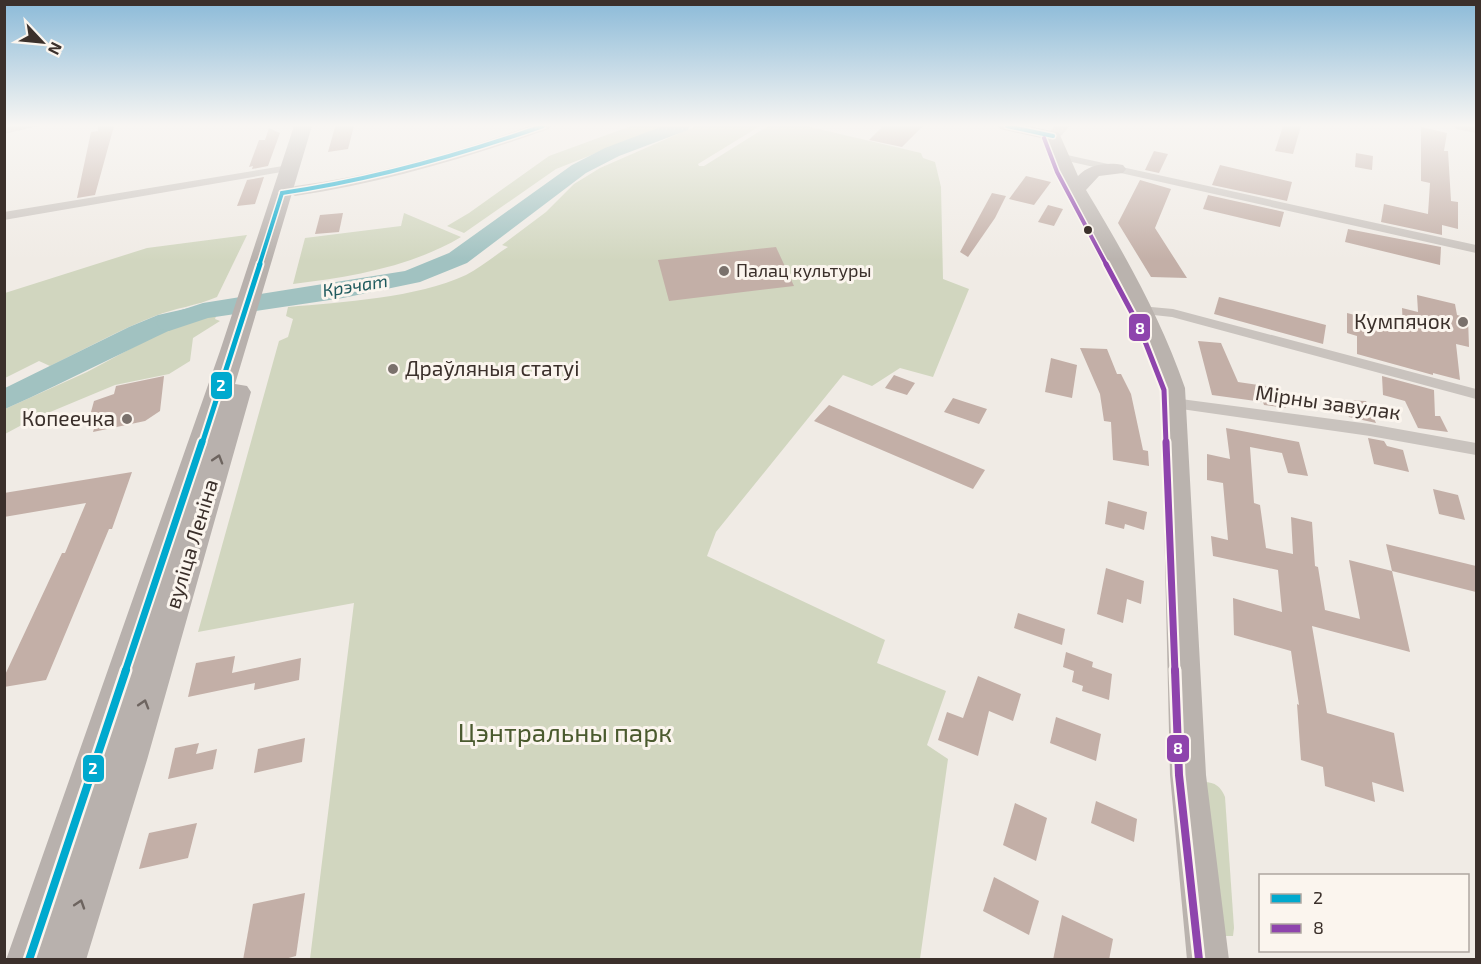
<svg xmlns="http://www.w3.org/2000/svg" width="1481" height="964" viewBox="0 0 1481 964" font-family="'Exo 2',sans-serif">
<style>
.green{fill:#d1d6bf}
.water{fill:#a1c2c1}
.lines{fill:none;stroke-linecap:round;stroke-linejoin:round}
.river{fill:#a1c2c1;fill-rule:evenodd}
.building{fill:#c3afa7}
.minor{fill:#c9c3be;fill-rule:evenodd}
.tertiary{fill:#c9c3be;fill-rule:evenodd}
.secondary{fill:#bab3ae;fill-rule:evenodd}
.primary{fill:#b8b1ad;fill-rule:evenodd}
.bus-1-far3-casing{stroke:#fbf5ee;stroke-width:7}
.bus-1-far2-casing{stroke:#fbf5ee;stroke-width:9}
.bus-1-far1-casing{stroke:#fbf5ee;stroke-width:11}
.bus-1-casing{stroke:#fbf5ee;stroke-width:13}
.bus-2-far3-casing{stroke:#fbf5ee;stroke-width:7}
.bus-2-far2-casing{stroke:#fbf5ee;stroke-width:9}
.bus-2-far1-casing{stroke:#fbf5ee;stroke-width:11}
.bus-2-casing{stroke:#fbf5ee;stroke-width:13}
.bus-1-far3{stroke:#00a9ce;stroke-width:4}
.bus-1-far2{stroke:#00a9ce;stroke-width:5}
.bus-1-far1{stroke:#00a9ce;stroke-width:7}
.bus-1{stroke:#00a9ce;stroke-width:8}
.bus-2-far3{stroke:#8e44ad;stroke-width:4}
.bus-2-far2{stroke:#8e44ad;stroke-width:5}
.bus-2-far1{stroke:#8e44ad;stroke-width:7}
.bus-2{stroke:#8e44ad;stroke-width:8}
.oneway{stroke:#6d645f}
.bus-dot{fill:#3b302b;stroke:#fbf5ee;stroke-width:2}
.poi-dot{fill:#7a716c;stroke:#fbf5ee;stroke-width:2}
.labels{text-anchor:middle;stroke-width:6;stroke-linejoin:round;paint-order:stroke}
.far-poi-label{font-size:18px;fill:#3b302b;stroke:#fbf5ee;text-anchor:start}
.far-water-label{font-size:18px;font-style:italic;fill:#1f5a5e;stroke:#fbf5ee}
.poi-label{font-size:21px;fill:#3b302b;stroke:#fbf5ee;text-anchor:end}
.street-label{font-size:21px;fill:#3b302b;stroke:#fbf5ee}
.near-park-label{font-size:26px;fill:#4a5a2e;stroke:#fbf5ee}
.line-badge{stroke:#fbf5ee;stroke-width:2}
.badge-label{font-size:16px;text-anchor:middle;font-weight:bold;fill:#fff}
</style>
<rect width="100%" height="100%" fill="#f0ebe5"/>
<g class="green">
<path d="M631,126H665L556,169L464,233L447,226L469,213L549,156Z"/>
<path d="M696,126H760L698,164L699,166H704L768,126H806L921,153L923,158L935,162L941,187L943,279L969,289L933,377L900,368L872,386L843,375L716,532L707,556L885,640L877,663L946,691L927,745L948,759L920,959H310L354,603L198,632L279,341L288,337L293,319L286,316L288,307C342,302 417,298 466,275C480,268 494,256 508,247L502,245L546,212L574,184L600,168Z"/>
<path d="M404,213L461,237C411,267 350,277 293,284L305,238L401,226Z"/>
<path d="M247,235L217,297C196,306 175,308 155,316C119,330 85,349 50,366L39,361L5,378V293L147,248Z"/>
<path d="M218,311L215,319L220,321L193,338L190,361L169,374L115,385L31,420L5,434V409L87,372L158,334Z"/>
<path d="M1204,782C1215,782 1221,787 1225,797L1234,928L1233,936H1221Z"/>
</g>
<path class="water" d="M207,304L211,307L208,313C139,343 73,379 5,409V388L129,327L158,315Z"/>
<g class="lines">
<path class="river" d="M663,126H690L688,130L619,156L586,173L467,263L420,282L343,298L208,318L169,331L160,329L156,323L160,317L203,303L405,271L449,253L572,165L605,148Z"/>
</g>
<g class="building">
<path d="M98,126H114L95,195L77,198L91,132L98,131Z"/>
<path d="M354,126L348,149L328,152L335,127Z"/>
<path d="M883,126H923L902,147L869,140Z"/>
<path d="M1283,126H1301L1293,154L1275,151Z"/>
<path d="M1421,127L1447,133L1444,151H1448L1451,201L1458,202V229L1442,225V235L1381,222L1384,204L1428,214L1430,183L1421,181Z"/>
<path d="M269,128L280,133L268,166L252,169L253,166L249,167L259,140H265Z"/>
<path d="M1154,151L1168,154L1159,173L1145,170Z"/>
<path d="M1356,153L1373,156L1372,170L1355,167Z"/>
<path d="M1220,165L1292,182L1287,201L1212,185Z"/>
<path d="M1026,176L1051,182L1034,205L1009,199Z"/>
<path d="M264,177L255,204L237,206L247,180Z"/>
<path d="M1140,180L1171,189L1155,228L1187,278L1151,277L1118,223Z"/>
<path d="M992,193L1006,196L995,218L968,257L960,252Z"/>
<path d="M1208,195L1284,212L1280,227L1203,209Z"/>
<path d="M1048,205L1063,209L1054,226L1038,222Z"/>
<path d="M343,213L339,232L315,234L320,215Z"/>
<path d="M1348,229L1441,247L1440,265L1345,242Z"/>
<path d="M776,247L794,286L669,301L658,260Z"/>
<path d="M1417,295L1455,304L1457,315L1468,318L1469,347L1456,344L1460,380L1433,373V375L1357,354V336L1347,333V313L1403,327L1402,308L1418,312Z"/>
<path d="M1219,297L1326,325L1323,344L1214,314Z"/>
<path d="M1198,341L1221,343L1238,382L1279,388L1286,408L1264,405L1263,402L1212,395Z"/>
<path d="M1080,348L1107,349L1117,374H1121L1131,394L1143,450L1148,451L1149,466L1113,460L1111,422L1104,421L1100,394Z"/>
<path d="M1051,358L1077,365L1072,398L1045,392Z"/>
<path d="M894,375L915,383L907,395L885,388Z"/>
<path d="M164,376L160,411L145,421L93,432L96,422L88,423L94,401L114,394L116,386Z"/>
<path d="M1382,376L1434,390L1435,416H1440L1448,432L1418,428L1405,401L1383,395Z"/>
<path d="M953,398L987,409L979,424L944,412Z"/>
<path d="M1341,400L1366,401L1376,423L1349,417Z"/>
<path d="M829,405L985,470L973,489L814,421Z"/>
<path d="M1226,428L1299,442L1308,476L1288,473L1282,453L1250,447L1254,503L1260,505L1266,548L1293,554L1291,517L1312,522L1315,566L1318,567L1325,610L1360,619L1349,560L1392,571L1410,652L1312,626L1327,713L1394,733L1404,792L1372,782L1375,802L1325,786L1323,767L1301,760L1297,704L1299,705L1291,651L1234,635L1233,598L1282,612L1278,570L1213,556L1211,536L1228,540L1223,483L1207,480V454L1230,459Z"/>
<path d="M1368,438L1384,441L1387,446L1403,450L1409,472L1374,464Z"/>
<path d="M132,472L112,529H109L46,680L4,687V677L62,553H65L86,503L4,517V493Z"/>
<path d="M1433,489L1458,495L1465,520L1439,514Z"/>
<path d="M1108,501L1147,512L1144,530L1125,524L1124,529L1105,524Z"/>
<path d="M1386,544L1476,566V592L1392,571Z"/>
<path d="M1106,568L1144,581L1141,604L1127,599L1123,623L1097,614Z"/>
<path d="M1018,613L1065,629L1062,645L1014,628Z"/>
<path d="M1066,652L1093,662L1092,667L1112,674L1109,700L1082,691L1083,686L1072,682L1074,671L1063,667Z"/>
<path d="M235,656L232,673L301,658L299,680L254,690L255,683L188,697L196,663Z"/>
<path d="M978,676L1021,694L1013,721L989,711L978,756L938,740L947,712L963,718Z"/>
<path d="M1056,717L1101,734L1096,761L1050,743Z"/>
<path d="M305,738L302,762L254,773L258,749Z"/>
<path d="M199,743L196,754L217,749L213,769L168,779L175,748Z"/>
<path d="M1096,801L1137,819L1134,842L1091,823Z"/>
<path d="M1015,803L1047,818L1036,861L1003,845Z"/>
<path d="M197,823L188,858L139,869L149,833Z"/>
<path d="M994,877L1039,901L1029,935L983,911Z"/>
<path d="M305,893L296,956L281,960H243L253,904Z"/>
<path d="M1062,915L1113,939L1109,960H1053Z"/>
</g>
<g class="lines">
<g class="minor">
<path d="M13,126H38L4,134V128Z"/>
<path d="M1058,153L1476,245V253L1054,158V154Z"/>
<path d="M289,165L293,166V170L4,220V212Z"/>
<path d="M1140,306L1173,309L1476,389V399L1172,317L1135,313L1133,310Z"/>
<path d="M1173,398L1370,424L1476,443V455L1370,436L1167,407L1165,403L1167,399Z"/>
</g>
<g class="tertiary">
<path d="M530,126H551L549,129C466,158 383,183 295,196L287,191L295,186C376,175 453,153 530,126Z"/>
<path d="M1055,126H1070L1058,139H1048L1046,136Z"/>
<path d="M1454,126H1476V133L1456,129Z"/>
</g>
<path class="secondary" d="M998,126H1030L1059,133L1078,176C1089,164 1108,162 1123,165L1126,169L1123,173L1099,176L1086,190C1124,253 1161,318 1185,388L1206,775L1229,960H1187L1170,775L1161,388L1137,323L1056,168L1046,139L1000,129Z"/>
<path class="primary" d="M294,126H312L235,384L247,386L251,392L147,760L86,960H6L220,351Z"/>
<g class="bus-1-far3-casing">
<g id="bus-1-far3">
<path d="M1007,126L1053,136"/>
<path d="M282,193C372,180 457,156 543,126"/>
<path d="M259,266L282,193"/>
</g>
</g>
<g class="bus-1-far2-casing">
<path id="bus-1-far2" d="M202,444L260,264"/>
</g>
<g class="bus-1-far1-casing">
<path id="bus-1-far1" d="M125,672L202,442"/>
</g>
<g class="bus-1-casing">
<path id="bus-1" d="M29,960L126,670"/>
</g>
<g class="bus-2-far3-casing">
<path id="bus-2-far3" d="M1044,138L1057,172L1107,266"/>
</g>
<g class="bus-2-far2-casing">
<path id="bus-2-far2" d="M1106,264L1139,326L1164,390L1166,444"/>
</g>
<g class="bus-2-far1-casing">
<path id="bus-2-far1" d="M1166,442L1175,672"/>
</g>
<g class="bus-2-casing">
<path id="bus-2" d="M1175,670L1179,775L1199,960"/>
</g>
<use href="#bus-1-far3" class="bus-1-far3"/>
<use href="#bus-1-far2" class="bus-1-far2"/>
<use href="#bus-1-far1" class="bus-1-far1"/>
<use href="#bus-1" class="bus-1"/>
<use href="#bus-2-far3" class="bus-2-far3"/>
<use href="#bus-2-far2" class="bus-2-far2"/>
<use href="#bus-2-far1" class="bus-2-far1"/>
<use href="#bus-2" class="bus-2"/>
</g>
<defs><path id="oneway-chevron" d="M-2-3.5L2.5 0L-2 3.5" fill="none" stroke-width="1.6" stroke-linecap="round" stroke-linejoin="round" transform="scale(1.5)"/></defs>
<g class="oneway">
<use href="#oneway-chevron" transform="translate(218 459) rotate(-73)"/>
<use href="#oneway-chevron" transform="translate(144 704) rotate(-73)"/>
<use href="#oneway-chevron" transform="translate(80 904) rotate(-72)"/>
</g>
<linearGradient id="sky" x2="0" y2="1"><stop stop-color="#8bbad8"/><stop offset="0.48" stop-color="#f8f6f3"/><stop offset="1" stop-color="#f8f6f3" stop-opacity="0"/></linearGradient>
<rect width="1481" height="261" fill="url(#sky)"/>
<circle class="bus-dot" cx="1088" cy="230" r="5"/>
<g class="poi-dot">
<circle cx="724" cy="271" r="6"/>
<circle cx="1463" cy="322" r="6"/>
<circle cx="393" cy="369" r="6"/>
<circle cx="127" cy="419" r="6"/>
</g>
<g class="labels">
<g class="far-poi-label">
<text x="736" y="277">Палац культуры</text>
</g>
<g class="far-water-label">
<text transform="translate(355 286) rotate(-9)" y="6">Крэчат</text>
</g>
<g class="poi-label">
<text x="1451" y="329">Кумпячок</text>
<text x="405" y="376" text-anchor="start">Драўляныя статуі</text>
<text x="115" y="426">Копеечка</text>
</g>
<g class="street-label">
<text transform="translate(1328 403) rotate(8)" y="7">Мірны завулак</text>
<text transform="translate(192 544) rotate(-73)" y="7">вуліца Леніна</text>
</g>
<g class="near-park-label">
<text x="565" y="742">Цэнтральны парк</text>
</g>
</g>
<g class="line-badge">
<rect x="1128" y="313" width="23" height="29" rx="6" fill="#8e44ad"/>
<rect x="210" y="371" width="23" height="29" rx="6" fill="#00a9ce"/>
<rect x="1166" y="734" width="24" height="29" rx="6" fill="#8e44ad"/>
<rect x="82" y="754" width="23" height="29" rx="6" fill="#00a9ce"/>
</g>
<g class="badge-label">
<text x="1140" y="334">8</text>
<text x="221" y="391">2</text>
<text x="1178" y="754">8</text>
<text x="93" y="774">2</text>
</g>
<rect width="1481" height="964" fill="none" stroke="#3b302b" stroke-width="12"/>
<rect x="1259" y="874" width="210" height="78" fill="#fbf5ee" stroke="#aea6a0" stroke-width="1.5"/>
<rect x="1271" y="894" width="30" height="9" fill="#00a9ce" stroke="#aea6a0" stroke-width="1.5"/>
<text x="1313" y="904" font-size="18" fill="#3b302b">2</text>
<rect x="1271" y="924" width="30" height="9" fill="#8e44ad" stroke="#aea6a0" stroke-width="1.5"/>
<text x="1313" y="934" font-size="18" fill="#3b302b">8</text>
<g transform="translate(42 42) rotate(116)" stroke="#fbf5ee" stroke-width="4.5" paint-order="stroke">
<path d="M0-4.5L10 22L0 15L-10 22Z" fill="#3b302b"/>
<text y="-9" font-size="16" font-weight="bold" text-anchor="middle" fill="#3b302b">N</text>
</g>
</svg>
